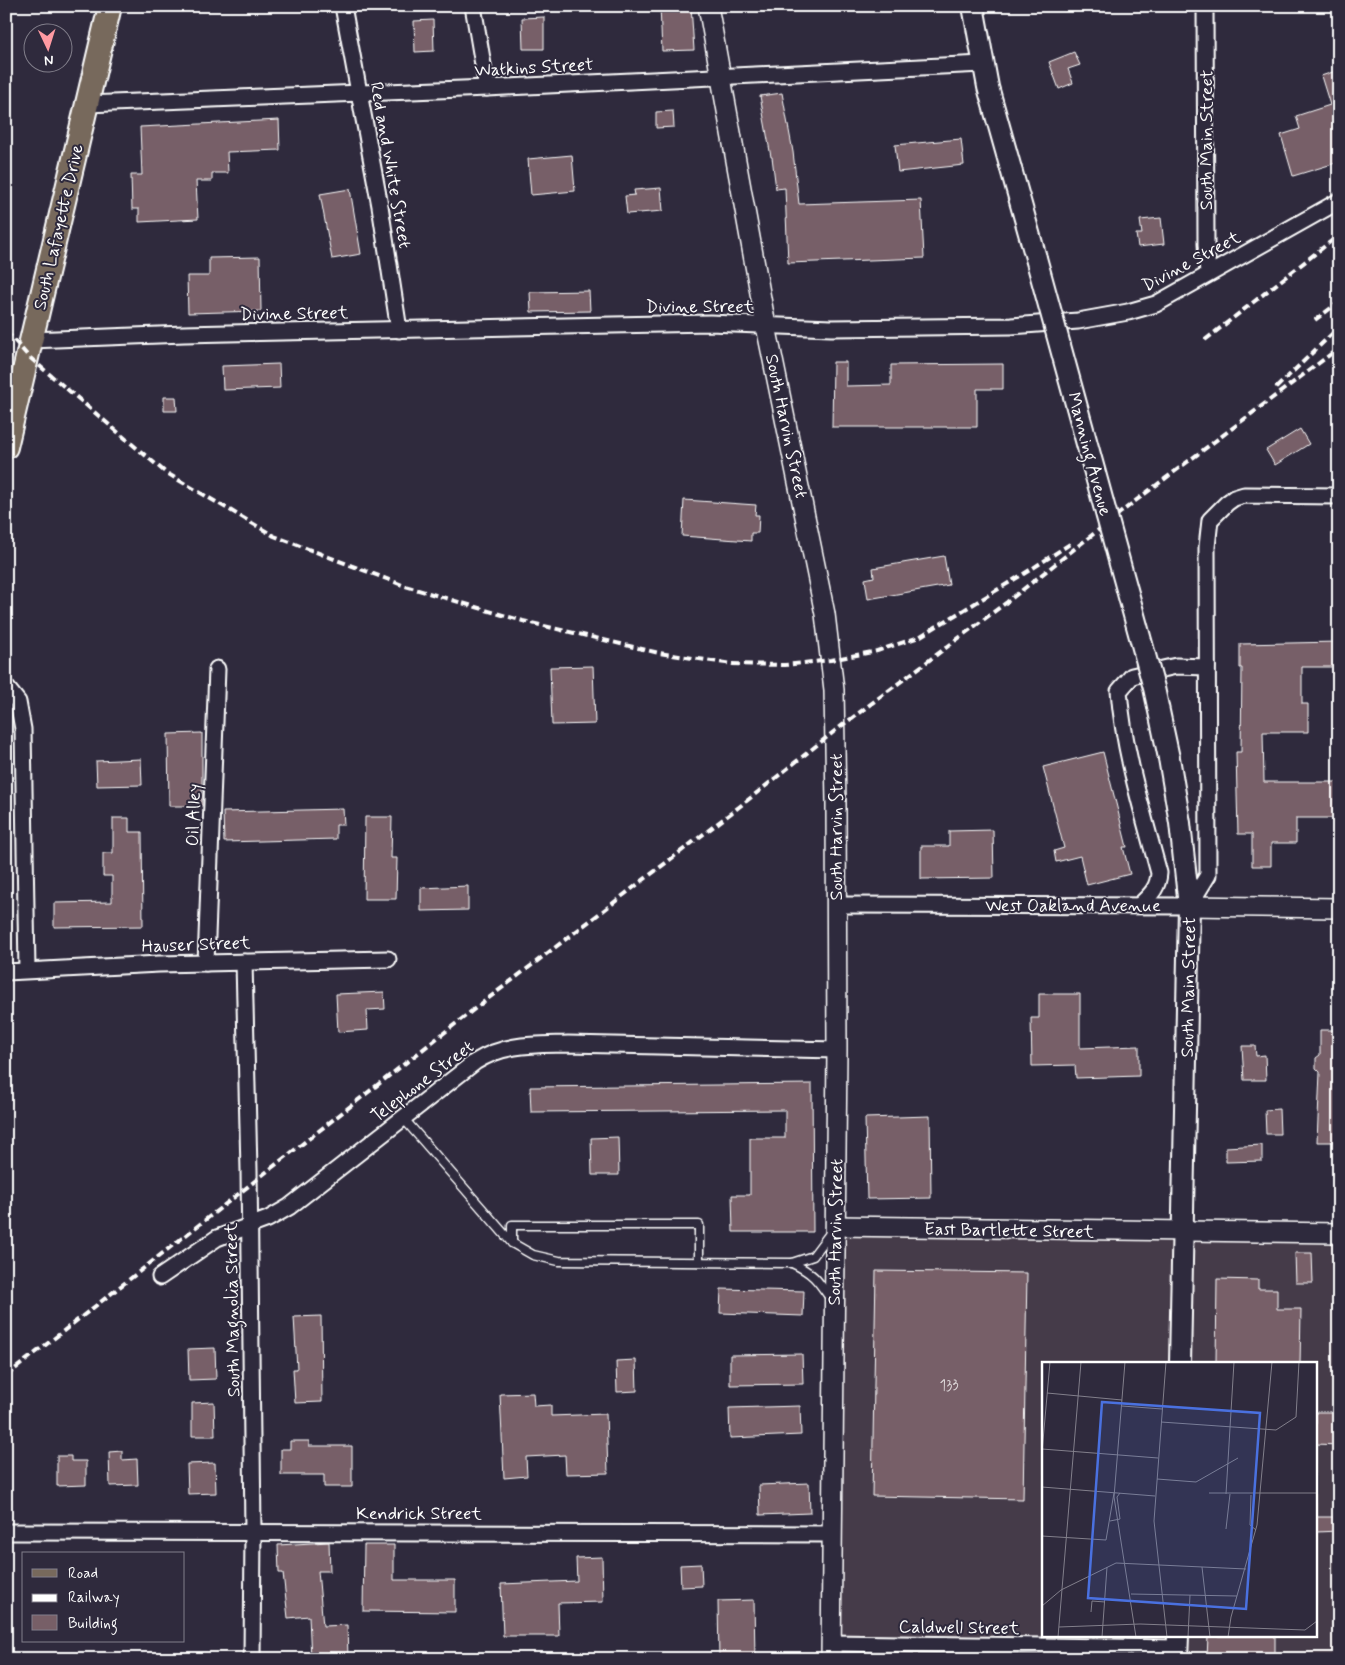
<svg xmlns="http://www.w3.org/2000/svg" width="1345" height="1665" viewBox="0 0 1345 1665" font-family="Mynerve,sans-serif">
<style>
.built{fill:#453a4a;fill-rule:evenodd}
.building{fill:#775f67;stroke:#fff}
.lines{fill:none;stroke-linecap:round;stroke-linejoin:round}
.service-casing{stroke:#fff;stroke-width:11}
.minor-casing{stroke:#fff;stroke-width:19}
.tertiary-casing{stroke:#fff;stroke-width:22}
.secondary-casing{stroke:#fff;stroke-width:24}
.primary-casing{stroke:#fff;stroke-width:26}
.service{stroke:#2f2a3d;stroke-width:8}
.minor{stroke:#2f2a3d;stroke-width:15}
.tertiary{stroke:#2f2a3d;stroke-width:19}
.secondary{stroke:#2f2a3d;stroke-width:20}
.primary{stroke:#77695c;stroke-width:22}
.rail{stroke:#fff;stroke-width:4;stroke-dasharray:8 4;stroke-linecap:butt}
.secondary-bridge-casing{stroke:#fff;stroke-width:24;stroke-linecap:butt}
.secondary-bridge{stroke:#2f2a3d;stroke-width:20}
.labels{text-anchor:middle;stroke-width:4;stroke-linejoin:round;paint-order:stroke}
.number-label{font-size:15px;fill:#ddd7d9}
.street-label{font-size:18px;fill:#fff;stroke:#2f2a3d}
.inset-road{fill:none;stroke:#827f8b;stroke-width:1}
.view{fill:#4a71e0;fill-opacity:0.15;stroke:#4a71e0;stroke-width:2.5}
.inset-edge{fill:none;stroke:#fff;stroke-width:2.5}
</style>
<rect width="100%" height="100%" fill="#2f2a3d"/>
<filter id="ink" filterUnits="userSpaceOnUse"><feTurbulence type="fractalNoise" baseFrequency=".02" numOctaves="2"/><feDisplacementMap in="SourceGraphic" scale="10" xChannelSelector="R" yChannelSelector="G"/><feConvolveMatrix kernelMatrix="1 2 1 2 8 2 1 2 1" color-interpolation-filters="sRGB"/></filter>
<g filter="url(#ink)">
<path class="built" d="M845,1236L1339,1240V1659H836ZM1044,1364H1316V1636H1044Z"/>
<g class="building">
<path d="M660,6H691L694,50L662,51Z"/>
<path d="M544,17V49H523L522,18Z"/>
<path d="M433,20L434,51L415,52L414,21Z"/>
<path d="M1074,52L1080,65L1068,69L1073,83L1059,89L1049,62Z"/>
<path d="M1339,70V162L1293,176L1281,135L1300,129L1296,116L1330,105L1321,76Z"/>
<path d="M782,93L793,152L799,204L921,200L924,258L788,263L785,188L776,189L772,157H771L760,96Z"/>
<path d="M673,111L674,127L656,128V112Z"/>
<path d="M279,120L280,150L227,152L228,173H212V181H196L198,219L139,222V209H132L131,175H142L140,127Z"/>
<path d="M961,139L964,165L898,172L895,145Z"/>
<path d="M572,155L575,191L531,195L528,159Z"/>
<path d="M661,188L663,211L627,214L625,196L635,195L634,190Z"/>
<path d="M350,189L361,254L332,259L320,194Z"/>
<path d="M1161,218L1164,244L1138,247L1136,234H1142L1140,220Z"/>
<path d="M260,257L261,311L188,313L187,276H209V258Z"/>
<path d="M589,291L590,311L531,312L530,292Z"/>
<path d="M833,362H846V386L891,385V365L1003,364V389H977V427H832Z"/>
<path d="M279,364L280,388L223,390L222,366Z"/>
<path d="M164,397H176L177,411H164Z"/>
<path d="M1300,429L1309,444L1275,465L1266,450Z"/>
<path d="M684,500L756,505L755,515H759L758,533H751V541L682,536Z"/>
<path d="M944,556L949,585L868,599L865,579L874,577L873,568Z"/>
<path d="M1339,642V667H1302V704H1308V732H1263L1264,782H1339V818H1296V843H1271V866H1252V834H1238L1236,752H1241L1242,668H1240V644Z"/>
<path d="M593,666L595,724L552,725L550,667Z"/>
<path d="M202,733V806H169L168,734Z"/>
<path d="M1103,752L1127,847H1123L1130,874L1087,885L1080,856L1056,862L1054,851L1064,848L1043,767Z"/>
<path d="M141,759L142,785L97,786L96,761Z"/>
<path d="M343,809L344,825H336V839L224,842L223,812Z"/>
<path d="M365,817H392L391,858H397L396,899H364Z"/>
<path d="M113,818H129V832H142L143,926L54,927V903L112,902V876H103V853H113Z"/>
<path d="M993,830L994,878L921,879V846H949V831Z"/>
<path d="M468,886V910L421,911V888Z"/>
<path d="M384,992L385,1009L367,1010L368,1030L338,1032L336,994Z"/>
<path d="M1039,994H1080V1048L1139,1046V1076L1076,1078L1075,1065L1032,1066L1031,1018H1039Z"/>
<path d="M1320,1030H1339V1142H1317L1320,1072L1316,1068V1058L1320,1055Z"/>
<path d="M1242,1046H1255L1256,1056L1265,1055L1266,1080H1244Z"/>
<path d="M812,1084L813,1232H733L732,1195H750V1138H785V1110L531,1112L530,1087Z"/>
<path d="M1279,1109L1280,1134H1266L1265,1110Z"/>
<path d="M930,1116L931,1198L867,1199L865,1118Z"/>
<path d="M618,1137L619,1175H592L591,1138Z"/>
<path d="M1262,1145V1161L1226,1162V1147Z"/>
<path d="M1295,1253H1312L1313,1283H1296Z"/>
<path d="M876,1271L1027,1273L1023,1499L872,1496Z"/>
<path d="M1217,1279L1258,1280V1289H1277V1309H1301L1300,1364H1216Z"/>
<path d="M721,1289L804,1291L803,1316L720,1313Z"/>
<path d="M321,1316L322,1402L295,1403L293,1369H297L294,1317Z"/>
<path d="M215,1348L216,1379L189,1380L188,1349Z"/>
<path d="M802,1354L803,1384L730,1385V1355Z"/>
<path d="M636,1360L637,1391L617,1392L616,1361Z"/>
<path d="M533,1393L534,1406L551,1405V1416L606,1414L608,1473L566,1474L565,1455L526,1457L527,1476L504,1478L500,1394Z"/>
<path d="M214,1402L215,1436H192V1403Z"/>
<path d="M800,1406L801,1435L730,1438L729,1408Z"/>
<path d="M1316,1412H1339V1445L1316,1444Z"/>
<path d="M290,1441H309V1446H352V1487H324V1475H281V1449H290Z"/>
<path d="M122,1451V1460L137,1459L138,1485L110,1486L109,1452Z"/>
<path d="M57,1456H71V1461H86V1485L57,1486Z"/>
<path d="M215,1463L216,1493L188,1494L187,1464Z"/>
<path d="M809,1483L810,1513L760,1515L759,1485Z"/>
<path d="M1316,1517H1339V1531L1316,1532Z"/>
<path d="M329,1542L330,1571H318L323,1626L347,1625L348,1658L311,1659L309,1616L288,1618L283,1573H279L278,1545Z"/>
<path d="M364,1545H394V1580H455V1612L363,1611Z"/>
<path d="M602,1557L603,1602L558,1603L559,1636H503L501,1584L577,1581L576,1558Z"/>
<path d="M701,1564L702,1586L681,1587L680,1565Z"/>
<path d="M754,1600L755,1659H719L718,1601Z"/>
<path d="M1208,1636H1275V1659H1207Z"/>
</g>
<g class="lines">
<g class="service-casing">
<g id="service">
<path d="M404,1119L512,1243L533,1255L559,1261L792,1263L813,1256L831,1232"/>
<path d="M512,1243V1225H699V1262"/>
<path d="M792,1263C813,1273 817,1279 830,1298"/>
</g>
</g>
<g class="minor-casing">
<g id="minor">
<path d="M343,6L380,206L399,330"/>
<path d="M473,6L487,88"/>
<path d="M1205,6L1206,244L1208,274"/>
<path d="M87,104L487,88L983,64"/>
<path d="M31,340L184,334L710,323L831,328L1011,326L1078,321L1128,312L1156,304L1339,201"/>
<path d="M6,687L18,702L23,729L27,970"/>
<path d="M837,905L1189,906L1208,875L1207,547L1210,520L1227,503L1234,498L1244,495L1339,496"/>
<path d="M1140,905C1150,895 1158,889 1159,873C1143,813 1124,753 1119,691L1132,676L1176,666L1207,667"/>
<path d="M244,962L249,1170L253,1531L252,1659"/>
<path d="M206,963L217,669"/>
<path d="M6,972L159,964L388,959"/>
<path d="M160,1277L217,1238L268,1219L289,1207L475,1062C505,1043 534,1045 568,1044L837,1050"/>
<path d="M6,1532L832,1534"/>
<path d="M831,1643L1177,1648"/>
</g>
</g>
<g class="tertiary-casing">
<g id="tertiary">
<path d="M708,6L766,326L825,614L834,690L836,804L837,1050L831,1659"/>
<path d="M1189,906L1339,908"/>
<path d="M836,1226L1339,1233"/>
</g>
</g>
<g class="secondary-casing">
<g id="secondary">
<path d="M973,6L988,87L1036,258"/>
<path d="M1169,758L1180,823L1189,906L1180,1364"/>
<path d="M1177,1659L1178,1636"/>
</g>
</g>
<g class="primary-casing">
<path id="primary" d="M6,447L110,6"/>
</g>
<use href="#service" class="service"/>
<use href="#minor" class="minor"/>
<use href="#tertiary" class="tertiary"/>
<use href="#secondary" class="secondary"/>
<use href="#primary" class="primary"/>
<g class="rail">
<path d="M1315,320L1339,302"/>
<path d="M6,331L28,356L165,472L274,536L405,586L523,621L659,653L732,664L785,665L831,660L877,651L919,637L1030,570L1073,542"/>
<path d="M1205,340L1339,235"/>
<path d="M1276,388L1339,327"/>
<path d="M6,1376L477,1007L739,807L836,730L1007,602L1134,502L1339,348"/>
</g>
<g class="secondary-bridge-casing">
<path id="secondary-bridge" d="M1036,258L1154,688L1169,758"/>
</g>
<use href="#secondary-bridge" class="secondary-bridge"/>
</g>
</g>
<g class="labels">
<g class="number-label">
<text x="949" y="1390">133</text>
</g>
<g class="street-label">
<text transform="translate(534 67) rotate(-3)" y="6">Watkins Street</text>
<text transform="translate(1206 140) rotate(-90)" y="6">South Main Street</text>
<text transform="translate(391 165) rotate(80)" y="6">Red and White Street</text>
<text transform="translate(58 227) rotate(-77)" y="6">South Lafayette Drive</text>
<text transform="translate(1191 261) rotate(-28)" y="6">Divine Street</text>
<text x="700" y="312">Divine Street</text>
<text transform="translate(294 313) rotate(-1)" y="6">Divine Street</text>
<text transform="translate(787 426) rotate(78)" y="6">South Harvin Street</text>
<text transform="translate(1090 454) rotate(75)" y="6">Manning Avenue</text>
<text transform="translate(193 815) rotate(-88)" y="6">Oil Alley</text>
<text transform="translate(836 827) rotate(-90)" y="6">South Harvin Street</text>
<text x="1073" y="911">West Oakland Avenue</text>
<text transform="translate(196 944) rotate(-2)" y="6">Hauser Street</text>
<text transform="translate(1188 987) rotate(-89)" y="6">South Main Street</text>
<text transform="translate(422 1081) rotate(-37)" y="6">Telephone Street</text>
<text transform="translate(1009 1230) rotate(1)" y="6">East Bartlette Street</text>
<text transform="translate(835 1232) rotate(-89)" y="6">South Harvin Street</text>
<text transform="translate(232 1310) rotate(-91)" y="6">South Magnolia Street</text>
<text x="419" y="1519">Kendrick Street</text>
<text transform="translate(959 1627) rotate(1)" y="6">Caldwell Street</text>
</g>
</g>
<g transform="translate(1042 1362)">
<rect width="275" height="275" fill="#2f2a3d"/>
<path class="inset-road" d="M83,0L72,135L94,275M124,0L112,159L125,275M148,0H176M5,31L80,38M80,44L120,47M119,60L234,68L254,55L257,0M0,87L116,96M0,90L8,0M115,117L154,120L196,96M0,125L113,134M167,131H275M184,132L192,0M209,133L208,163L214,168M68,159L78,157L75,135L78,131M184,167L188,132M0,174L64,178L72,131M160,205L168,275M89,232L195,234M0,244L19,228L74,201L204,207M49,250L50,239L63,240M17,265L98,262L263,268L275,259M16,275L39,0M60,275L65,205M146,275L148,233M186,275L189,255L215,163L230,0"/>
<path class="view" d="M60,40L218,51L204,247L46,236Z"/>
<rect width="275" height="275" class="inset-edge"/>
</g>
<rect width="1345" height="1665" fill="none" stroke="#2f2a3d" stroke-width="25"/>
<rect x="12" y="12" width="1320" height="1640" fill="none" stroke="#fff" stroke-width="2" filter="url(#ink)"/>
<rect x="22" y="1552" width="162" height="90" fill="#2f2a3d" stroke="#827f8b"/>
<rect x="32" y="1569" width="25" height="8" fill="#77695c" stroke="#827f8b"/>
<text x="68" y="1578" font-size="15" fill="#ffffff">Road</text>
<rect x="32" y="1594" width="25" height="8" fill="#ffffff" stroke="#827f8b"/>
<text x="68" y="1602" font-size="15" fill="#ffffff">Railway</text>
<rect x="32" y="1615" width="25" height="15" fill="#775f67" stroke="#827f8b"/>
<text x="68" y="1628" font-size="15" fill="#ffffff">Building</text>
<g transform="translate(48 48) rotate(176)"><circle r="24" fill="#2f2a3d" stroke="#827f8b"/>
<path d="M0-4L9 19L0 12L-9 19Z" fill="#ff9aa2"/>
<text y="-8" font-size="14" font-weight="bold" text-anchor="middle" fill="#ffffff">N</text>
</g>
</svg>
